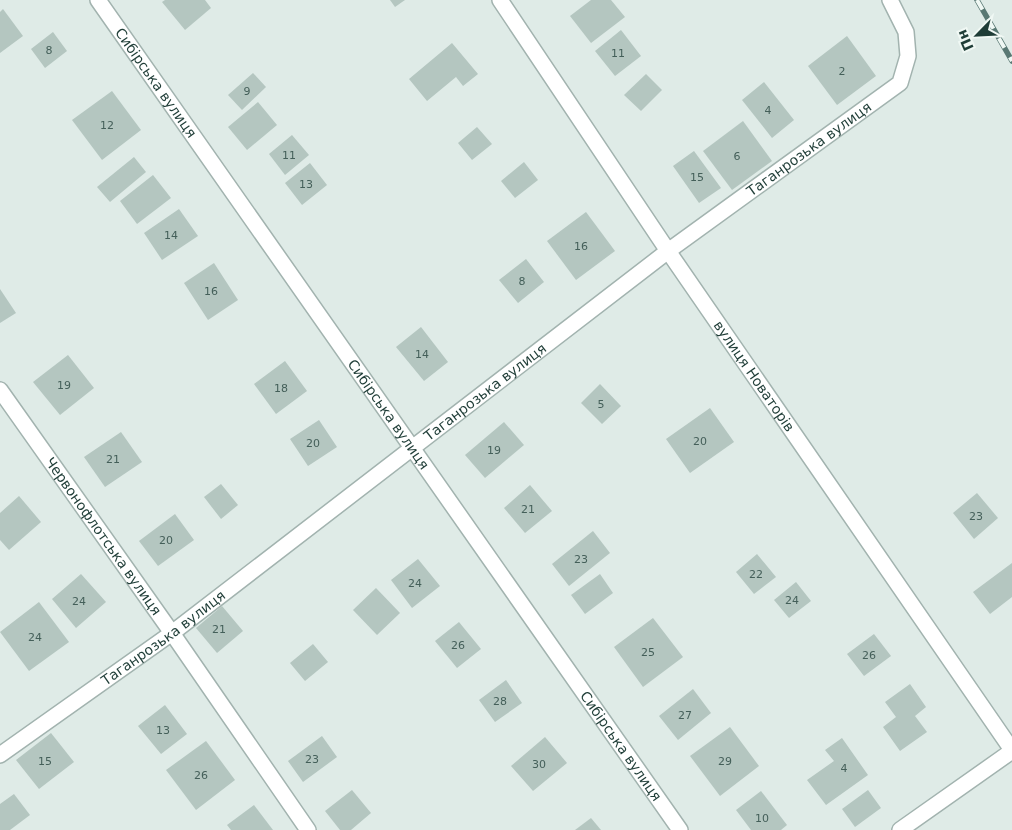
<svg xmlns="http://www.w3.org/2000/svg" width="1012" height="830" viewBox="0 0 1012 830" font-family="'DejaVu Sans',sans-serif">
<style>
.building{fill:#b4c6c0}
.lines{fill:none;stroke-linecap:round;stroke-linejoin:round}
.street-casing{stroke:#a2b3af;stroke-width:18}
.street{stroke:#fff;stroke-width:15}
.rail-casing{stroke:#597873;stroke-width:5.5}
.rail{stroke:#f0f8f4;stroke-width:4;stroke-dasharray:11;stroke-linecap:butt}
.labels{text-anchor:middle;stroke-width:4;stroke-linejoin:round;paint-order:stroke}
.number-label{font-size:11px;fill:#445f59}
.street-label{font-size:14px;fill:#1f3d37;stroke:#f0f8f4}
</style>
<rect width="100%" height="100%" fill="#dfebe7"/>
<g class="building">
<path d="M165,0H205L211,8L185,30L162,2Z"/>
<path d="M390,0H405L395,7Z"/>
<path d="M591,0H611L625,17L591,43L570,16Z"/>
<path d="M3,9L23,36L0,53V12Z"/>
<path d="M621,30L641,56L615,76L595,51Z"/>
<path d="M53,32L67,51L45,68L31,49Z"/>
<path d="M847,36L876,76L837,105L808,66Z"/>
<path d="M452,43L478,74L463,86L456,77L427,101L409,79Z"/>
<path d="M253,73L266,87L242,110L228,95Z"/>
<path d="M646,74L662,90L641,111L624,95Z"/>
<path d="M764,82L794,120L772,138L742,100Z"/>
<path d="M112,91L141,130L102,160L72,120Z"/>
<path d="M258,102L277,125L247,150L228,127Z"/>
<path d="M743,121L772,161L732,190L703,151Z"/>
<path d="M477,127L492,144L472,160L458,143Z"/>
<path d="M292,135L309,155L285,175L269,154Z"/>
<path d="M694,151L721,188L699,203L673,166Z"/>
<path d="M134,157L146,172L110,202L97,187Z"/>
<path d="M524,162L538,180L515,198L501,181Z"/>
<path d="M310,163L327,185L302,205L285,183Z"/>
<path d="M153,175L171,198L137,224L120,201Z"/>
<path d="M179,209L198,236L162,260L144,233Z"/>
<path d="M586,212L615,251L576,280L547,241Z"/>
<path d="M526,259L544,282L518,303L499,280Z"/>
<path d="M214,263L238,300L208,320L184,283Z"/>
<path d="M0,289L16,313L0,323Z"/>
<path d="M421,327L448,362L424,381L396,347Z"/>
<path d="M68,355L94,388L60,415L33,382Z"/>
<path d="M285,361L307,391L276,414L254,384Z"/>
<path d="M600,384L621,406L602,424L581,403Z"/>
<path d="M710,408L734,442L690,473L666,439Z"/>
<path d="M319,420L337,447L308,466L290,439Z"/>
<path d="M504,422L524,445L485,478L465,455Z"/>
<path d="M121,432L142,462L105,487L84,457Z"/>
<path d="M221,484L238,505L221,519L204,497Z"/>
<path d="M530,485L552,511L525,533L504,508Z"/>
<path d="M977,493L998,518L974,539L953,513Z"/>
<path d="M19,496L41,522L9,550L0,540V513Z"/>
<path d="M175,514L194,540L158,566L139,541Z"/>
<path d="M593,531L610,553L569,586L552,564Z"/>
<path d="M757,554L776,577L754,594L736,572Z"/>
<path d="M418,559L440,586L412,608L391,580Z"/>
<path d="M1012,563V597L990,614L973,592Z"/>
<path d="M81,574L106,602L76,628L52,599Z"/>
<path d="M600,574L613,593L585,614L571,595Z"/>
<path d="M796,582L811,601L789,618L774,600Z"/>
<path d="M376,588L400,613L377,635L353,610Z"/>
<path d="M39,602L69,642L29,671L0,632Z"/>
<path d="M222,606L243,631L217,653L196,628Z"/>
<path d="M653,618L683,657L643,687L614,647Z"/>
<path d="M459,622L481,649L457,668L435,641Z"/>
<path d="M874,634L891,656L864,676L847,654Z"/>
<path d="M313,644L328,662L305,681L290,663Z"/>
<path d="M506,680L522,703L495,722L479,700Z"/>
<path d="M910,684L926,707L915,716L927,732L900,751L883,727L896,717L885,702Z"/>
<path d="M693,689L711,713L678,740L659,716Z"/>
<path d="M165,705L187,734L161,754L138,726Z"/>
<path d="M730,727L759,766L720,796L690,756Z"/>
<path d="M51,733L74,762L39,789L16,760Z"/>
<path d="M322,736L337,757L303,782L288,761Z"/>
<path d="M545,737L567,763L533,791L511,766Z"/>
<path d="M842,738L868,775L826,805L807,780L834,761L825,750Z"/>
<path d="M206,741L235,780L196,810L166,770Z"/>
<path d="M352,790L371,813L351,830H340L325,811Z"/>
<path d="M868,790L881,808L855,827L842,809Z"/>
<path d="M761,791L787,825L781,830H751L736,810Z"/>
<path d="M14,794L30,815L10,830H0V804Z"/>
<path d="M254,805L273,830H231L227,825Z"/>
<path d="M591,818L601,830H575Z"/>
</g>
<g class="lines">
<g class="street-casing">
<g id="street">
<path id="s1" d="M98,0L680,830"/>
<path id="s2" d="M500,0L668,251L1012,750"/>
<path id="s3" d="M0,390L172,633L308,830"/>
<path id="s4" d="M0,755L172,633L668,251L900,83L908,56L906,32L890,0"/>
<path d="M900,830L1012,751"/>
</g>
</g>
<use href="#street" class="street"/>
<g class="rail-casing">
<path id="rail" d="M977,0L1012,61"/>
</g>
<use href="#rail" class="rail"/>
</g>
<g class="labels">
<g class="number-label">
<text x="49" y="54">8</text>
<text x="618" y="57">11</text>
<text x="842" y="75">2</text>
<text x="247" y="95">9</text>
<text x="768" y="114">4</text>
<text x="107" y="129">12</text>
<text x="289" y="159">11</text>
<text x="737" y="160">6</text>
<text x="697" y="181">15</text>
<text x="306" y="188">13</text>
<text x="171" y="239">14</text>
<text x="581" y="250">16</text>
<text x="522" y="285">8</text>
<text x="211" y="295">16</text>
<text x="422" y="358">14</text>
<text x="64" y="389">19</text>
<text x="281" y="392">18</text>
<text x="601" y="408">5</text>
<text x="700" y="445">20</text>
<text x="313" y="447">20</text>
<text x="494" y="454">19</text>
<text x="113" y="463">21</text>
<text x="528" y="513">21</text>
<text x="976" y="520">23</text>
<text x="166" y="544">20</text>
<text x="581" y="563">23</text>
<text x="756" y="578">22</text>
<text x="415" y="587">24</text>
<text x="792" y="604">24</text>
<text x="79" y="605">24</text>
<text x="219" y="633">21</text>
<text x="35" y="641">24</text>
<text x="458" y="649">26</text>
<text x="648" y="656">25</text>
<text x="869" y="659">26</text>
<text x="500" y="705">28</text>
<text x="685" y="719">27</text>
<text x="163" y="734">13</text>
<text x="312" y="763">23</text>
<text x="45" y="765">15</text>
<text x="725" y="765">29</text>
<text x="539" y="768">30</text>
<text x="844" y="772">4</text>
<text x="201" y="779">26</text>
<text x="762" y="822">10</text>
</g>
<g class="street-label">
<text dy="5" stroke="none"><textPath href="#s1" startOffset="101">Сибірська вулиця</textPath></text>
<text dy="5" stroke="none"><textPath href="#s4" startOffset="1011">Таганрозька вулиця</textPath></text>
<text dy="5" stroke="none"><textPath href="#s2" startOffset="454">вулиця Новаторів</textPath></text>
<text dy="5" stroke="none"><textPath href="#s4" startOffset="606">Таганрозька вулиця</textPath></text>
<text dy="5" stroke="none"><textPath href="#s1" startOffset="506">Сибірська вулиця</textPath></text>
<text dy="5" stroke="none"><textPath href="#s3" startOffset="179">Червонофлотська вулиця</textPath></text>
<text dy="5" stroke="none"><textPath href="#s4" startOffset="201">Таганрозька вулиця</textPath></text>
<text dy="5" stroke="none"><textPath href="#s1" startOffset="911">Сибірська вулиця</textPath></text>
</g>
</g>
<g transform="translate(977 35) rotate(246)" stroke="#f0f8f4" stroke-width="4" paint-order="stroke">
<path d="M0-4L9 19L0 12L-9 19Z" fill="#1f3d37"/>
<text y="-8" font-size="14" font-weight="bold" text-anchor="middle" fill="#1f3d37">Пн</text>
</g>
</svg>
